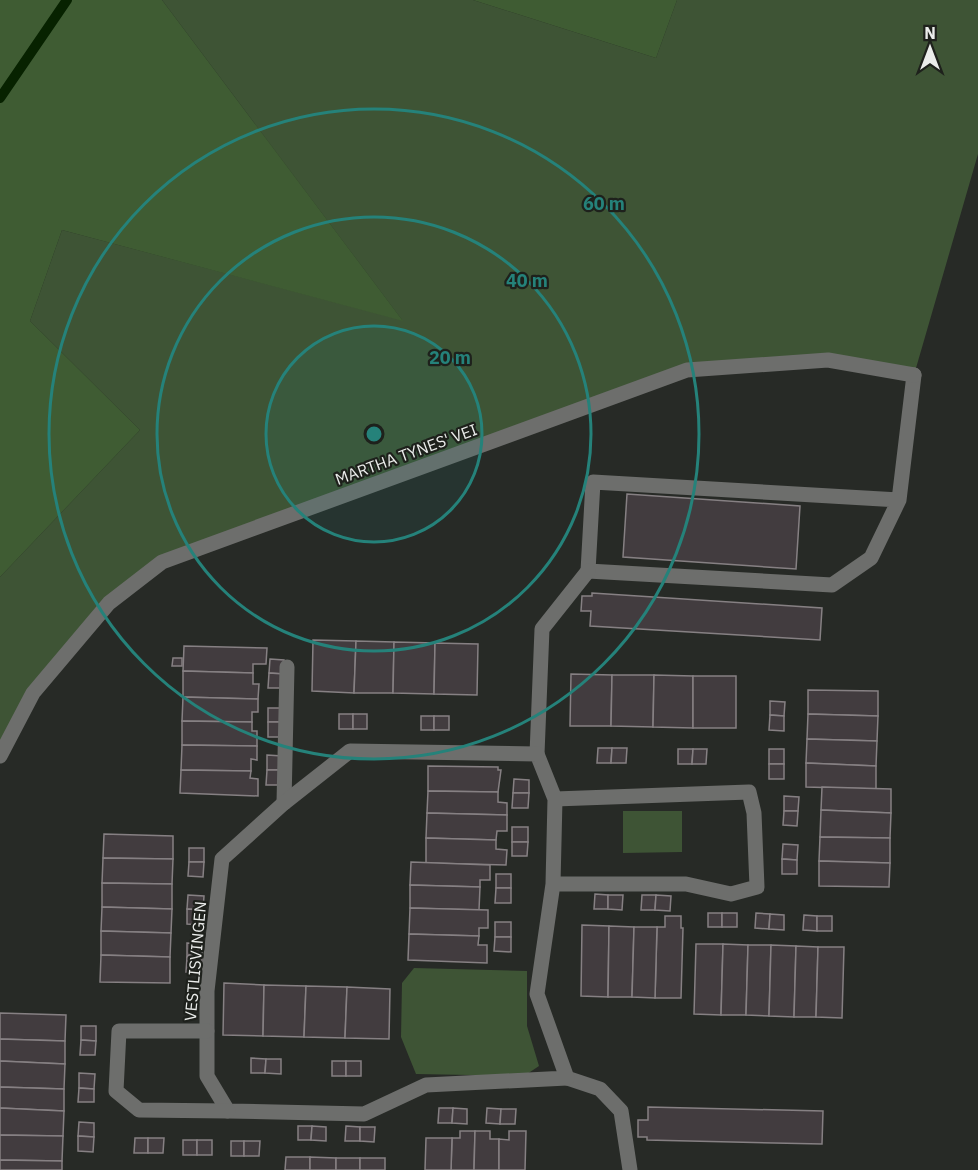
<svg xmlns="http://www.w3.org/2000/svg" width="978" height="1170" viewBox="0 0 978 1170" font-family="'IBM Plex Sans',sans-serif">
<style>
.green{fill:#3e5435}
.forest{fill:#3f5c33}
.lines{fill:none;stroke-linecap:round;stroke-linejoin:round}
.stream{stroke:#072200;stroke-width:10}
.building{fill:#423c3f;stroke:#868083;stroke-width:1.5}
.lane{stroke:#6d6e6c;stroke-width:15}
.street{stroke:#6d6e6c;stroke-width:15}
.ring{fill:none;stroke:#25827a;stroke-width:3}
.labels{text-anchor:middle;stroke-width:4.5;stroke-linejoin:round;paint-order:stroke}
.street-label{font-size:16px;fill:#ebedeb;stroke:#1e211c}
.centre{fill:#25827a;stroke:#1e211c;stroke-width:3}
.ring-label{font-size:18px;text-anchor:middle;font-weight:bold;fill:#25827a;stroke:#1e211c;stroke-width:4.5;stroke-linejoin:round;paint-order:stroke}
</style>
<rect width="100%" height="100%" fill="#272a26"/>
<g class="green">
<path d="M162,0H473L656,58L677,0H978V154L914,375L828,360L687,370L162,562L109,603L33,693L0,756V577L140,430L30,321L62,230L402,320Z"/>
<path d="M623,811H682V852L623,853Z"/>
<path d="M414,968L527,971V1026L539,1066L524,1076L416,1074L401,1037L402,983Z"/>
</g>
<g class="forest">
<path d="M0,0H162L403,321L62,230L30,321L140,430L0,577Z"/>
<path d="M473,0H677L656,58Z"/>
</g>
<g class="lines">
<path class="stream" d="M0,98L67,0"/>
</g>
<g class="building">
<path d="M627,494L800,506L796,569L623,557Z"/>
<path d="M592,593L822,608L820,640L590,626L591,611H581L582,596H592Z"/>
<path d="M313,640L356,641L354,693L312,691Z"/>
<path d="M356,641L394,642L393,693H354Z"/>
<path d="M394,642L435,643L434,694L393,693Z"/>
<path d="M435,643L478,644L477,695L434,694Z"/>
<path d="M184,646L267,648L266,664H253V673L183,671Z"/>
<path d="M173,658H182V666H172Z"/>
<path d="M270,659L284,660V674L269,673Z"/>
<path d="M183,671L253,673V684H259L258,699L183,697Z"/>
<path d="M269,673L284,674L283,688H268Z"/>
<path d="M571,674L612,675L611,726H570Z"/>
<path d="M612,675H654L653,727L611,726Z"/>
<path d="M654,675L693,676V728L653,727Z"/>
<rect x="693" y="676" width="43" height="52"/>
<path d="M808,690L878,691V716L808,714Z"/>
<path d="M183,697L258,699V712H252V722L182,721Z"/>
<path d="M770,701L785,702L784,716L770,715Z"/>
<rect x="268" y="708" width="15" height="14"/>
<rect x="339" y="714" width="14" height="15"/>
<rect x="353" y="714" width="14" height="15"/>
<path d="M808,714L878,716L877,741L807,739Z"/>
<path d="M770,715L784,716V731L769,730Z"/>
<rect x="421" y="716" width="13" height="14"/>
<rect x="434" y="716" width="15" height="14"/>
<path d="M182,721L252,722V731H257V746L182,745Z"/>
<rect x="268" y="722" width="15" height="15"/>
<path d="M807,739L877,741L876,766L806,763Z"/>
<path d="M182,745L257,746V760L251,759V771L181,770Z"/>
<path d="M598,748H612L611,763H597Z"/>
<path d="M612,748H627L626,763H611Z"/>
<path d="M678,749H693L692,764H678Z"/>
<path d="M693,749H707L706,764H692Z"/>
<rect x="769" y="749" width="15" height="15"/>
<path d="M267,755L282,756V770H267Z"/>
<path d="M806,763L876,766V789L806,787Z"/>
<rect x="769" y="764" width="15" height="15"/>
<path d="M428,766L498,767V770H501L498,792L428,791Z"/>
<path d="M181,770L251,771L250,778L258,779V796L180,793Z"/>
<path d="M267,770H282L281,785H266Z"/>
<path d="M514,779L529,780V793H513Z"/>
<path d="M822,787L891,789V813L821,810Z"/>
<path d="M428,791L498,792V802L507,803V815L427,813Z"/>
<path d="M513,793H529L528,808H512Z"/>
<path d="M784,796L799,797L798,811H784Z"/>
<path d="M821,810L891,813L890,838L820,837Z"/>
<path d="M784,811H798L797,826L783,825Z"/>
<path d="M427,813L507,815V831H497L496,840L426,838Z"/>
<rect x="512" y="827" width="16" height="15"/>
<path d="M104,834L173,836V859L103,858Z"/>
<path d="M820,837L890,838V863L819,861Z"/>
<path d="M426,838L496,840V849L507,850L506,865L426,863Z"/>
<path d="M512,842H528L527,856H512Z"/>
<path d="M783,844L798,845L797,860L782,859Z"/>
<rect x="189" y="848" width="15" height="14"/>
<path d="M103,858L173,859L172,884L102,883Z"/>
<path d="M782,859L797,860V874H782Z"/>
<path d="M819,861L890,863L889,887L819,886Z"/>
<path d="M189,862H204L203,877L188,876Z"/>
<path d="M411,862L490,865V880H480V887L410,885Z"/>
<rect x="496" y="874" width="15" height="14"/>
<path d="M102,883L172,884V909L102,907Z"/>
<path d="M410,885L480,887L479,910L410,908Z"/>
<path d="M496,888H511V903H495Z"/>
<path d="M595,894L608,895V909H594Z"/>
<path d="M188,895L204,896L203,910L187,909Z"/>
<path d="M608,895H623L622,910L608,909Z"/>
<path d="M642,895H656L655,910H641Z"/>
<path d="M656,895L671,896L670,911L655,910Z"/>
<path d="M102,907L172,909L171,933L101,931Z"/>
<path d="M410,908L488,910V928H479V936L409,934Z"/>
<path d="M187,909L203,910L202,925L187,924Z"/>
<rect x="708" y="913" width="14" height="14"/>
<rect x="722" y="913" width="15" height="14"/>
<path d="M756,913L770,914L769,929L755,928Z"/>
<path d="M770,914L784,915V930L769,929Z"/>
<path d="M804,915L817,916V931L803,930Z"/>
<path d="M665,916H681V928H683L681,998H655L657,927H665Z"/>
<rect x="817" y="916" width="15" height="15"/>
<rect x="495" y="922" width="16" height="15"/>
<path d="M582,925L609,926L608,997L581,996Z"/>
<path d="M609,926L634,927L632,997H608Z"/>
<path d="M634,927H657L655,998L632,997Z"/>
<path d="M101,931L171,933L170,957L101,955Z"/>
<path d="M409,934L479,936L478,945H487V963L408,960Z"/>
<path d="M495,937H511V952L494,951Z"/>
<path d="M187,943L202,944V957L189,955L187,957Z"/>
<path d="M696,944H723L721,1015L694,1014Z"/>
<path d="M723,944L748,945L746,1015H721Z"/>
<path d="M748,945H771L769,1016L746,1015Z"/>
<path d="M771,945L796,946L794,1017L769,1016Z"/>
<path d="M796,946L818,947L816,1017H794Z"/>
<path d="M818,947H844L842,1018L816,1017Z"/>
<path d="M101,955L170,957V983L100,982Z"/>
<path d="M189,955L202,957V972H186L187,957Z"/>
<path d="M224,983L264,985L263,1036L223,1035Z"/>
<path d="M264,985L306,986L304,1037L263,1036Z"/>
<path d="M306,986L347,987L345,1038L304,1037Z"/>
<path d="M347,987L390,989L389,1039L345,1038Z"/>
<path d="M0,1013L66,1015L65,1041L0,1039Z"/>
<path d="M81,1026H96V1041L81,1040Z"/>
<path d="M0,1039L65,1041V1064L0,1061Z"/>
<path d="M81,1040L96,1041L95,1055H80Z"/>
<path d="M251,1058L266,1059L265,1073H251Z"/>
<path d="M266,1059H281V1074L265,1073Z"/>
<path d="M0,1061L65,1064L64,1089L0,1087Z"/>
<rect x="332" y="1061" width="14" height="15"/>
<rect x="346" y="1061" width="15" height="15"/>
<path d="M79,1073L95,1074L94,1089L79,1088Z"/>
<path d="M0,1087L64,1089V1111L0,1108Z"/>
<path d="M79,1088L94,1089V1102H78Z"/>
<path d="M648,1107L823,1111L822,1144L647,1140V1137H638V1120H648Z"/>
<path d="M0,1108L64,1111L63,1136L0,1135Z"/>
<path d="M439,1108H453L452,1123H438Z"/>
<path d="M453,1108L467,1109V1124L452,1123Z"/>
<path d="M487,1108L501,1109L500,1124L486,1123Z"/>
<path d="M501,1109H516L515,1124H500Z"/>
<path d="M79,1122L94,1123V1137L78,1136Z"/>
<path d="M298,1126H312L311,1140H298Z"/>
<path d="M312,1126L326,1127V1141L311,1140Z"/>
<path d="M346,1126L360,1127V1141H345Z"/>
<path d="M360,1127H375L374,1142L360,1141Z"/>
<path d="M460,1131H475L474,1170H451L452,1138H460Z"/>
<path d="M475,1131H490V1139H499V1170H474Z"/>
<path d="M509,1131H526L525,1170H499V1139L509,1140Z"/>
<path d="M0,1135L63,1136L62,1161L0,1160Z"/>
<path d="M78,1136L94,1137L93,1152L78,1151Z"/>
<path d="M135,1138H148V1153H134Z"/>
<path d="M148,1138H164L163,1153H148Z"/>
<path d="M426,1138H452L451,1170H425Z"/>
<rect x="183" y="1140" width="14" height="15"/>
<rect x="197" y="1140" width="15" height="15"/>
<rect x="231" y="1141" width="13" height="15"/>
<path d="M244,1141H260L259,1156H244Z"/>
<path d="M286,1157H310V1170H285Z"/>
<path d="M310,1157L336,1158V1170H310Z"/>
<rect x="336" y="1158" width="24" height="12"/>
<rect x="360" y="1158" width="25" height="12"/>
<path d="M0,1160L62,1161V1170H0Z"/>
</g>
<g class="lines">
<g class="lane">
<path d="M899,500L593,482L588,571L832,585L871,558L899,500L914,375"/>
<path d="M567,1078L600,1089L621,1111L630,1170"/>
</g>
<g class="street">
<path d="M537,754L542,629L588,571"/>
<path d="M0,756L33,693L109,603L162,562L687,370L828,360L914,375"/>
<path d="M284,803L287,667"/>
<path d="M553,884L555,799L537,754L350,751L284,803L222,859L207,991V1076L228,1111L364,1114L426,1085L567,1078L537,994L553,884H686L731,894L757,887L754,813L749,792L555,799"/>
<path d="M207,1031H119L116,1091L139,1110L228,1111"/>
</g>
</g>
<circle cx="374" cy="434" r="108" fill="#25827a" fill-opacity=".12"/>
<g class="ring">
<circle cx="374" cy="434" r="108"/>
<circle cx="374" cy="434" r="217"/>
<circle cx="374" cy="434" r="325"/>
</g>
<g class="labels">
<g class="street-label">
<text transform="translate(406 454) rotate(-20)" y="6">MARTHA TYNES' VEI</text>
<text transform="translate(195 961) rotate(-85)" y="6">VESTLISVINGEN</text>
</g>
</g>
<circle cx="374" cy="434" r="9" class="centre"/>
<g class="ring-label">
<text x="604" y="210">60 m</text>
<text x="527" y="287">40 m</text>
<text x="450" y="364">20 m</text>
</g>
<g transform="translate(930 48)" stroke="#1e211c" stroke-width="4.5" paint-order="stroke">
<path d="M0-4.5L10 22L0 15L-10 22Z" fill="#ebedeb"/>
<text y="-9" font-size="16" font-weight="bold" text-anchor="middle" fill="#ebedeb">N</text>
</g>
</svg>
